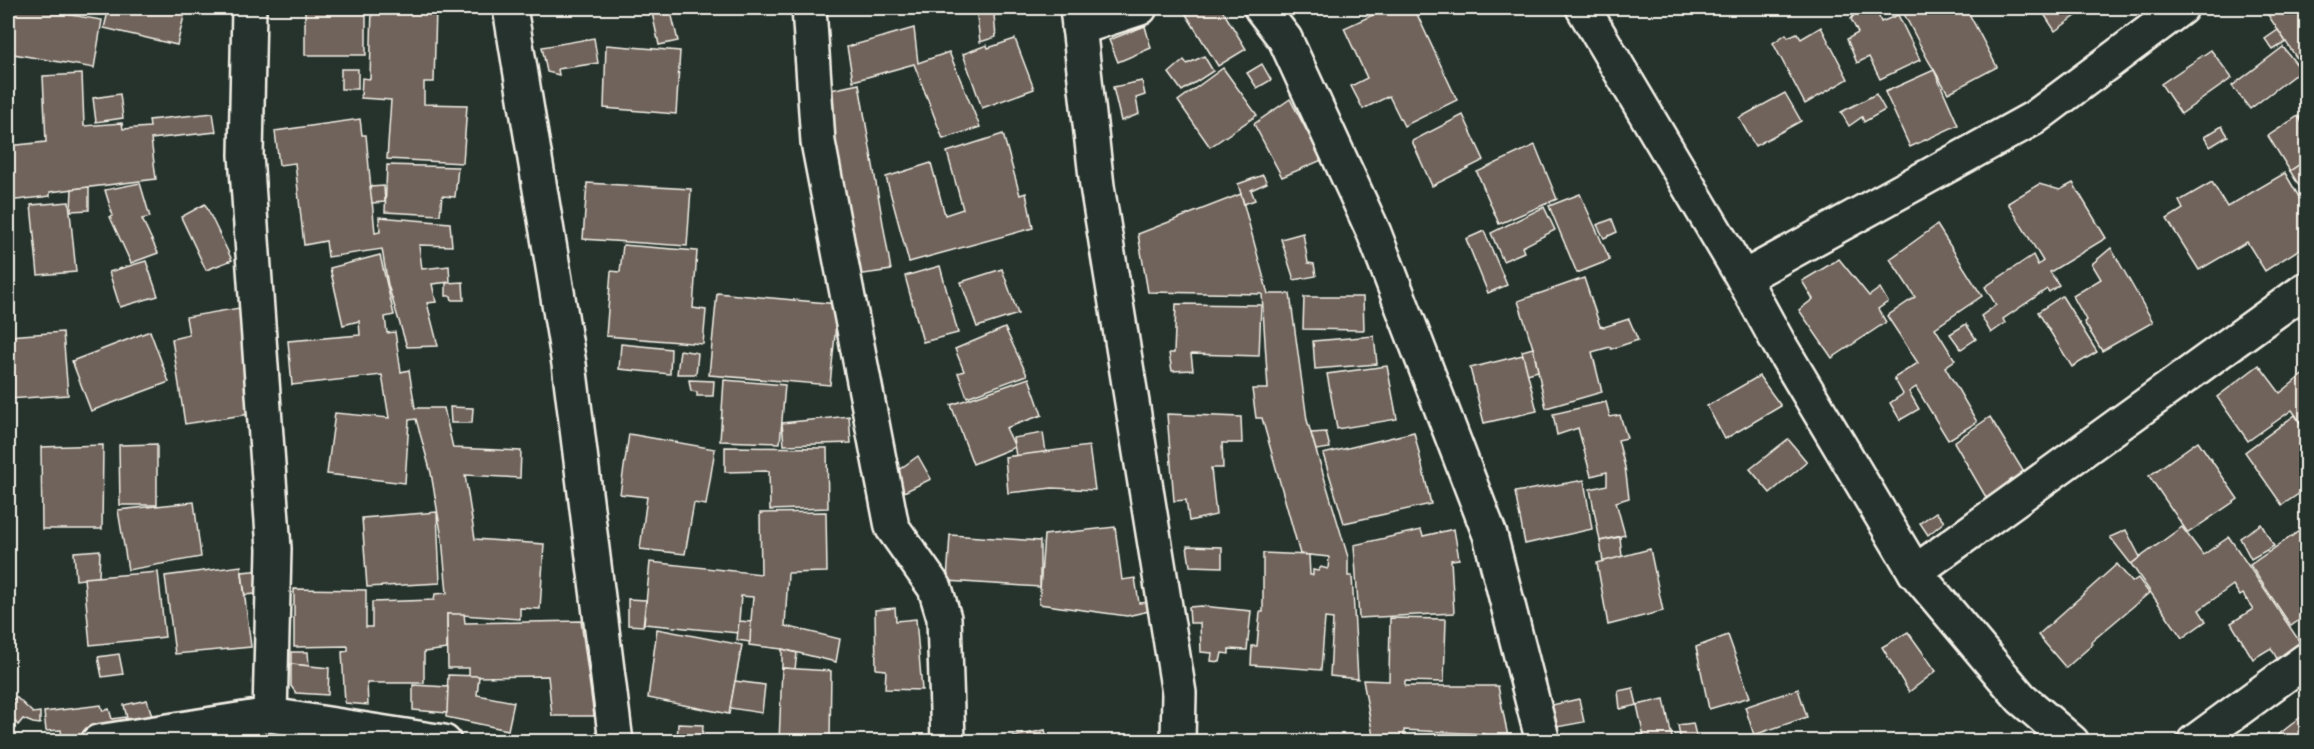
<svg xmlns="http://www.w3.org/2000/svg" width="2314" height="749" viewBox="0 0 2314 749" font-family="Delius,sans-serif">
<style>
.building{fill:#6f635b;stroke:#f4f1e8;stroke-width:1.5}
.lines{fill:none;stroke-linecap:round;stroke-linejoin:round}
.street-casing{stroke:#f4f1e8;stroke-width:38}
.street{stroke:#26332d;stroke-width:33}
</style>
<rect width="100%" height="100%" fill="#26332d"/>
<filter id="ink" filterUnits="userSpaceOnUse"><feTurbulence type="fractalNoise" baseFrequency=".0167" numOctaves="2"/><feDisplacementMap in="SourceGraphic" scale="12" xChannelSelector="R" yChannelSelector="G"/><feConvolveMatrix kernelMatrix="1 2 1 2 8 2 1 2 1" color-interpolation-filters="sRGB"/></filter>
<g filter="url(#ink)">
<g class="building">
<path d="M8,8H28L102,20L94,68L8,53Z"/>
<path d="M109,8H186L177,45L104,28Z"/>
<rect x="305" y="8" width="61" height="47"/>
<path d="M372,8H436L434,82H424V104L467,105L463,163L387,159L391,100L361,98L362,78L370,79Z"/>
<path d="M651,8H670L678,41L659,45Z"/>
<path d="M976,8H1018V13L994,15L996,37L980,42Z"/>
<path d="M1191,8H1221L1246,49L1218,66L1184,11Z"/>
<path d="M1368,8H1384L1373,15Z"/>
<path d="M1388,8H1414L1457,100L1404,126L1389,96L1363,109L1351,86L1367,78L1344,28Z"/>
<path d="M1859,8L1876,9L1881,22L1898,15L1920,60L1880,79L1869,57L1857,63L1847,39L1858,33L1851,19Z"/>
<path d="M1905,8H1946L1941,10L1942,13L1954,8H1966L1997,67L1948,93L1928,60L1902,10Z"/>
<path d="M2040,8H2087L2055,31Z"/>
<path d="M2273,8H2306V72L2266,12Z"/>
<path d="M1145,26L1151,48L1118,62L1109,40Z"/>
<path d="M1821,27L1848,79L1805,104L1773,43L1786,34L1788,37L1797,33L1801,39Z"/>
<path d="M914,28L918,63L949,52L980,127L943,139L914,64L853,81L847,47Z"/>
<path d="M2278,30L2286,42L2273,50L2265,39Z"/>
<path d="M594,38L598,63L558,69L559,75L547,72L542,47Z"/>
<path d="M1015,39L1034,89L982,108L963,54L987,45L988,48Z"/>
<path d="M606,45L680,51L676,114L604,108Z"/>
<path d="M2283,47L2301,70L2250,109L2232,86Z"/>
<path d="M2211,50L2232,78L2181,114L2161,84Z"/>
<path d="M1204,56L1213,71L1182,91L1169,73L1184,60L1187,64Z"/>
<path d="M1262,64L1271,80L1257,88L1247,73Z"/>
<path d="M1223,68L1257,115L1210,147L1178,101Z"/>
<rect x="341" y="69" width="17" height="20"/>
<path d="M1934,70L1958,125L1910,147L1885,92Z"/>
<path d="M82,74L84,126L122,123L123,129L150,127L149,120L213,113L216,132L151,139L156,179L50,192V196L8,201V146L46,142L43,76Z"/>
<path d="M1142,81L1145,95L1136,98L1139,114L1121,121L1113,87Z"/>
<path d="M859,84L891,270L857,275L826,91Z"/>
<path d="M1785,93L1801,121L1755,146L1739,118Z"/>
<path d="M120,94L123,118L96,122L93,98Z"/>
<path d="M1876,94L1885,110L1864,122L1862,117L1849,126L1841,112Z"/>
<path d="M1290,99L1322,160L1282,177L1254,124Z"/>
<path d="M1463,115L1484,160L1432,186L1412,141Z"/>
<path d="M2298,116L2306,129V160L2290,171L2268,136Z"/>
<path d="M360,119L362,135H366L375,233L380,232L379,217L450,223L452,246L419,245L422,269L449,266L450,282L432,284L436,302L427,303L438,346L407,347L388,285L382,249L328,257L326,241L304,245L295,163L279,165L275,131Z"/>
<path d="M2222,126L2228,136L2210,147L2204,137Z"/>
<path d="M1003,134L1020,195L1026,193L1033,228L909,262L886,177L931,163L945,215L963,209L947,152Z"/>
<path d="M1535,145L1557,199L1499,224L1477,172Z"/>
<path d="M2306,160V197L2290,171Z"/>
<path d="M387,165L458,167L455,197L442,196L440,215L385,212Z"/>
<path d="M2285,173L2306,209V245L2265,271L2247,242L2199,270L2167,219L2183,209L2179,201L2212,182L2227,207Z"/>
<path d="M1263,175L1267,183L1251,190L1255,200L1244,204L1238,184Z"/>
<path d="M140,183L150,217L142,219L158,253L131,263L110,217L113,216L105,190Z"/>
<path d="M587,183L691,189L687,246L583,239Z"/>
<path d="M2073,183L2106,238L2050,272L2059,285L2049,292L2047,289L2003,319L2005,323L1991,333L1981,316L1996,305L1985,287L2033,255L2038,265L2043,261L2008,203L2039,184L2060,190Z"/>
<path d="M384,186L385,202L372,203L370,187Z"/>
<path d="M89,187V210L71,211L72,189Z"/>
<path d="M1241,194L1268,294H1290L1307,420L1348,557V576H1352L1358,679L1330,676L1333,619L1325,618L1321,670L1251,665L1252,646H1257L1260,612H1263V553L1309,555L1310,575H1313V570L1318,571L1321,567L1328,569L1329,557L1300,554L1262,418H1256L1252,389H1268L1262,294L1148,292L1138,234Z"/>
<path d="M1580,194L1610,260L1577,273L1549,206Z"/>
<path d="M69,202L76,272L38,275L31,205Z"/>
<path d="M205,204L232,260L206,270L181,217Z"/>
<path d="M1544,207L1555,230L1522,247L1524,252L1503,261L1491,233Z"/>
<path d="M1612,219L1617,232L1604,238L1597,225Z"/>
<path d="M1937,225L1982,296L1935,328L1955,360L1945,367L1977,422L1948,440L1916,387L1909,392L1919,409L1900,420L1890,403L1903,394L1894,378L1918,363L1887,316L1915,297L1890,259Z"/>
<path d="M1484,231L1507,285L1488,293L1466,239Z"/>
<path d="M1303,233L1308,263L1314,264L1316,276L1294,280L1281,239Z"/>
<path d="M623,245L697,251L693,308L706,310L703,344L606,336L611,271L620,272Z"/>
<path d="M2111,248L2153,322L2102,351L2084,322L2086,320L2073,296L2101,279L2092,264Z"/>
<path d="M380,255L394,315L385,317L387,333L395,332L401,372L409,370L415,408H444L453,448L521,451L520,478L465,475L475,539L544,544L540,609L520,608V619L447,614V649L424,652V683H367L368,705L345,703L342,652L348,651V646L294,647V589L366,590V627H372V602L434,600L435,594L447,593L442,538L431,473L416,419L409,420L405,483L327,474L335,413L389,418L382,375L292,385L288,341L360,335L359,321L343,325L330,268Z"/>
<path d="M1839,259L1869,296L1880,288L1888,302L1878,309L1886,322L1832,358L1799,310L1813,299L1802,281Z"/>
<path d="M146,261L158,296L120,307L109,272Z"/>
<path d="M940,266L958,333L923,342L905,276Z"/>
<path d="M1002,269L1018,314L977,327L961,282Z"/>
<path d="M1584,278L1600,326L1604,327L1629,319L1638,340L1611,349L1610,347L1592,352L1602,392L1546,408L1533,348L1518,301Z"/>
<path d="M463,282L464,300H452L451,296H446V283Z"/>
<path d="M717,293L838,304L830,385L709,375Z"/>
<path d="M2062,296L2097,352L2072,367L2038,312Z"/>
<path d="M1304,297H1363L1364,330L1303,329Z"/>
<path d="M1176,304L1261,305L1259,356L1191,354L1193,370L1172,371L1169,353H1174Z"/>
<path d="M245,307L256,413L185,424L172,339L189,335L186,317Z"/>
<path d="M1966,324L1976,339L1961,349L1950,334Z"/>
<path d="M1005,328L1027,375L967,397L958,373L964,371L955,349Z"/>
<path d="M150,331L169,382L91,411L72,361Z"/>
<path d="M63,332L68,395L8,399V336Z"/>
<path d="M1374,336L1377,364L1315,369L1313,341Z"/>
<path d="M621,344L671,349L670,374L619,369Z"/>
<path d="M1533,348L1538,371L1527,374L1522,351Z"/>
<path d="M680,350L698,353L696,374H677Z"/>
<path d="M1523,355L1537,411L1484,423L1470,368Z"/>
<path d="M2259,365L2280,393L2306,372V430L2292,410L2248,441L2217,397Z"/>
<path d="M1387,366L1397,419L1337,429L1327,374Z"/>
<path d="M1759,376L1781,406L1725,439L1707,406Z"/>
<path d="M1029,378L1042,415L1006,428L1015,447L973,464L951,405Z"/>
<path d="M689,380L714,381L713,396H697V392L691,391Z"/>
<path d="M724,380L785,385L780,443L720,441Z"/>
<path d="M1606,402L1610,417L1620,415L1627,438L1618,440L1625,467L1629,498L1616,502L1625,535L1600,541L1590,489L1607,485V472L1591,476L1578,428L1557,435L1553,414Z"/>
<path d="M450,407L473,408L472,423H451Z"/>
<path d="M1167,414L1241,417L1242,443H1222L1223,468H1211L1216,515L1189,521L1186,500L1174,501Z"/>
<path d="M2295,415L2306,432V476L2300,480L2306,489L2282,505L2245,452Z"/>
<path d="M849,416L851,443L784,445L782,423Z"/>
<path d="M1990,417L2025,474L1987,499L1954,442Z"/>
<path d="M1326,432L1330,448L1316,450L1311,433Z"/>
<path d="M1414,432L1431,504L1344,523L1323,454Z"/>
<path d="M1043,433L1046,452L1016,456L1013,438Z"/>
<path d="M629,434L715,449L706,505L694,503L685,554L640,549L647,497L620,494Z"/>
<path d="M1788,439L1807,462L1770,493L1750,469Z"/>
<path d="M2198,441L2238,499L2188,533L2149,476Z"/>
<path d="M157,444V505H120L119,445Z"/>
<path d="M103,445L102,529H42L41,447Z"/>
<path d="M1089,446L1095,490L1052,488L1008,493L1005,457Z"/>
<path d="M725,447L827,448L828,508L770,510L769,471L725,472Z"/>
<path d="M918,456L931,479L904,492L893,474Z"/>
<path d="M1584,480L1592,529L1525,544L1515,492Z"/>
<path d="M194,502L201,557L128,570L118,510Z"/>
<path d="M437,512L440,583L367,587L362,518Z"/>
<path d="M826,512L827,572L788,573L785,626L840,639L836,662L782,649L749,645L753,597L741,596L738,633L644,624L650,562L761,574L760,513Z"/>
<path d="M1936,512L1944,522L1928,535L1920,523Z"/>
<path d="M2261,524L2274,546L2251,559L2240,538Z"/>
<path d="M1115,527L1122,580L1135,578L1139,603L1152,602L1149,611L1127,616L1039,604L1044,535Z"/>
<path d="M2182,527L2203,555L2229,537L2304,648L2280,664L2271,648L2253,659L2231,623L2253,609L2243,594L2240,596L2233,585L2199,610L2206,621L2182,638L2131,564Z"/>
<path d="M2305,527L2306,615L2291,626L2250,565Z"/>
<path d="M1454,529L1459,559L1451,560L1454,613L1359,618L1354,545L1421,530L1423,536Z"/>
<path d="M2126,530L2140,557L2131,564L2110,537Z"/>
<path d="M950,535L1040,541V587L947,581Z"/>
<path d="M1620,537L1622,557L1603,562L1600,541Z"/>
<path d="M1187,546L1222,547V567L1190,566Z"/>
<path d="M1650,549L1663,611L1608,625L1597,563Z"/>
<path d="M100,550L99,577L76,580L74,552Z"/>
<path d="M2117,564L2132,582L2138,578L2149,593L2091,642L2093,644L2066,668L2038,635Z"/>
<path d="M241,566L251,647L175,654L165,576Z"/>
<path d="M262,570L265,593L245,595L242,572Z"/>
<path d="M158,572L165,637L90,645L84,578Z"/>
<path d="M628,599L646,600L643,626L628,625Z"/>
<path d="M1201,606L1251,611L1247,650L1229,649V654L1222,653L1220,662L1211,661L1212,653L1201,652L1200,623H1190L1189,607Z"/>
<path d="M895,608L896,621L916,619L922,690L885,689L886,670L876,669L875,610Z"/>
<path d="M447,614H464L465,623L581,621L594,716H552L548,676L469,677V668H448Z"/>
<path d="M1390,618L1446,619L1444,682L1405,681V686H1498L1509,742H1485L1484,734L1404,730V737L1373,736L1363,680L1389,681Z"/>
<path d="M739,621L751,622L750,642L737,640Z"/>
<path d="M657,629L742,645L729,714L648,698Z"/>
<path d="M1908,632L1936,671L1909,692L1882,647Z"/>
<path d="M1728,635L1750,697L1709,709L1696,647Z"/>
<path d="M782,649L797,653L795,669L782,668Z"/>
<path d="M291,652H308L309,666L291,664Z"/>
<path d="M119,654L123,674L102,677L98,657Z"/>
<path d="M291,664L329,668L328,695L296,693L291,686Z"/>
<path d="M782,668L831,671L830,742H779Z"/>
<path d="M448,675L479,676L477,695L514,702L508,730L446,717Z"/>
<path d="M735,681L765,685L762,713L730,708Z"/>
<path d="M413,685L448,687L447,713L413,710Z"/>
<path d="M1633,688L1637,705L1620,709L1618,691Z"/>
<path d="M1798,689L1807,717L1754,735L1745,707Z"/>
<path d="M16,697L33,713L40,712V724L33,723L23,719L18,725L11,717L13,714L8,705Z"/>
<path d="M1579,699L1584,722L1557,727L1552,705Z"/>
<path d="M1664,699L1673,742H1645L1637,705Z"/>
<path d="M147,700L154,722L129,727L124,705Z"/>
<path d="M101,705L103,711L109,709L112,719L125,717L128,732L62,737L61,730L46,731L44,712Z"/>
<path d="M2306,713V742H2269Z"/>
<path d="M1693,723L1697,740L1681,742L1678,725Z"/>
<path d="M678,724L703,725L702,742H677Z"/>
<path d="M1045,730L1048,742H999V740Z"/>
<path d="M1610,737L1611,742H1571Z"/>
</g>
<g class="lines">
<g class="street-casing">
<g id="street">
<path d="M249,8L246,155L274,549L270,715"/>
<path d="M510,8L569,364L616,742"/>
<path d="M809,8L818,142L892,527L935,588L944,618L948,742"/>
<path d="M1077,8L1097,186L1179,693L1178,742"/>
<path d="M1261,8L1285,39L1374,233L1490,535L1543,742"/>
<path d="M1583,8L1743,278L1778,342L1915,572L2021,698L2072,742"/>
<path d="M1079,28L1140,8"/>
<path d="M1743,278L2034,118L2181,8"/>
<path d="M1915,572L2306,289"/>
<path d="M98,742L270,715L444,742"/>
<path d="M2194,742L2306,660"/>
</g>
</g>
<use href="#street" class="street"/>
</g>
</g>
<rect width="2314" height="749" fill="none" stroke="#26332d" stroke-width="30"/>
<rect x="15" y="15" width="2284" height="719" fill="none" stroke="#f4f1e8" stroke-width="2" filter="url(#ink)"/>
</svg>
